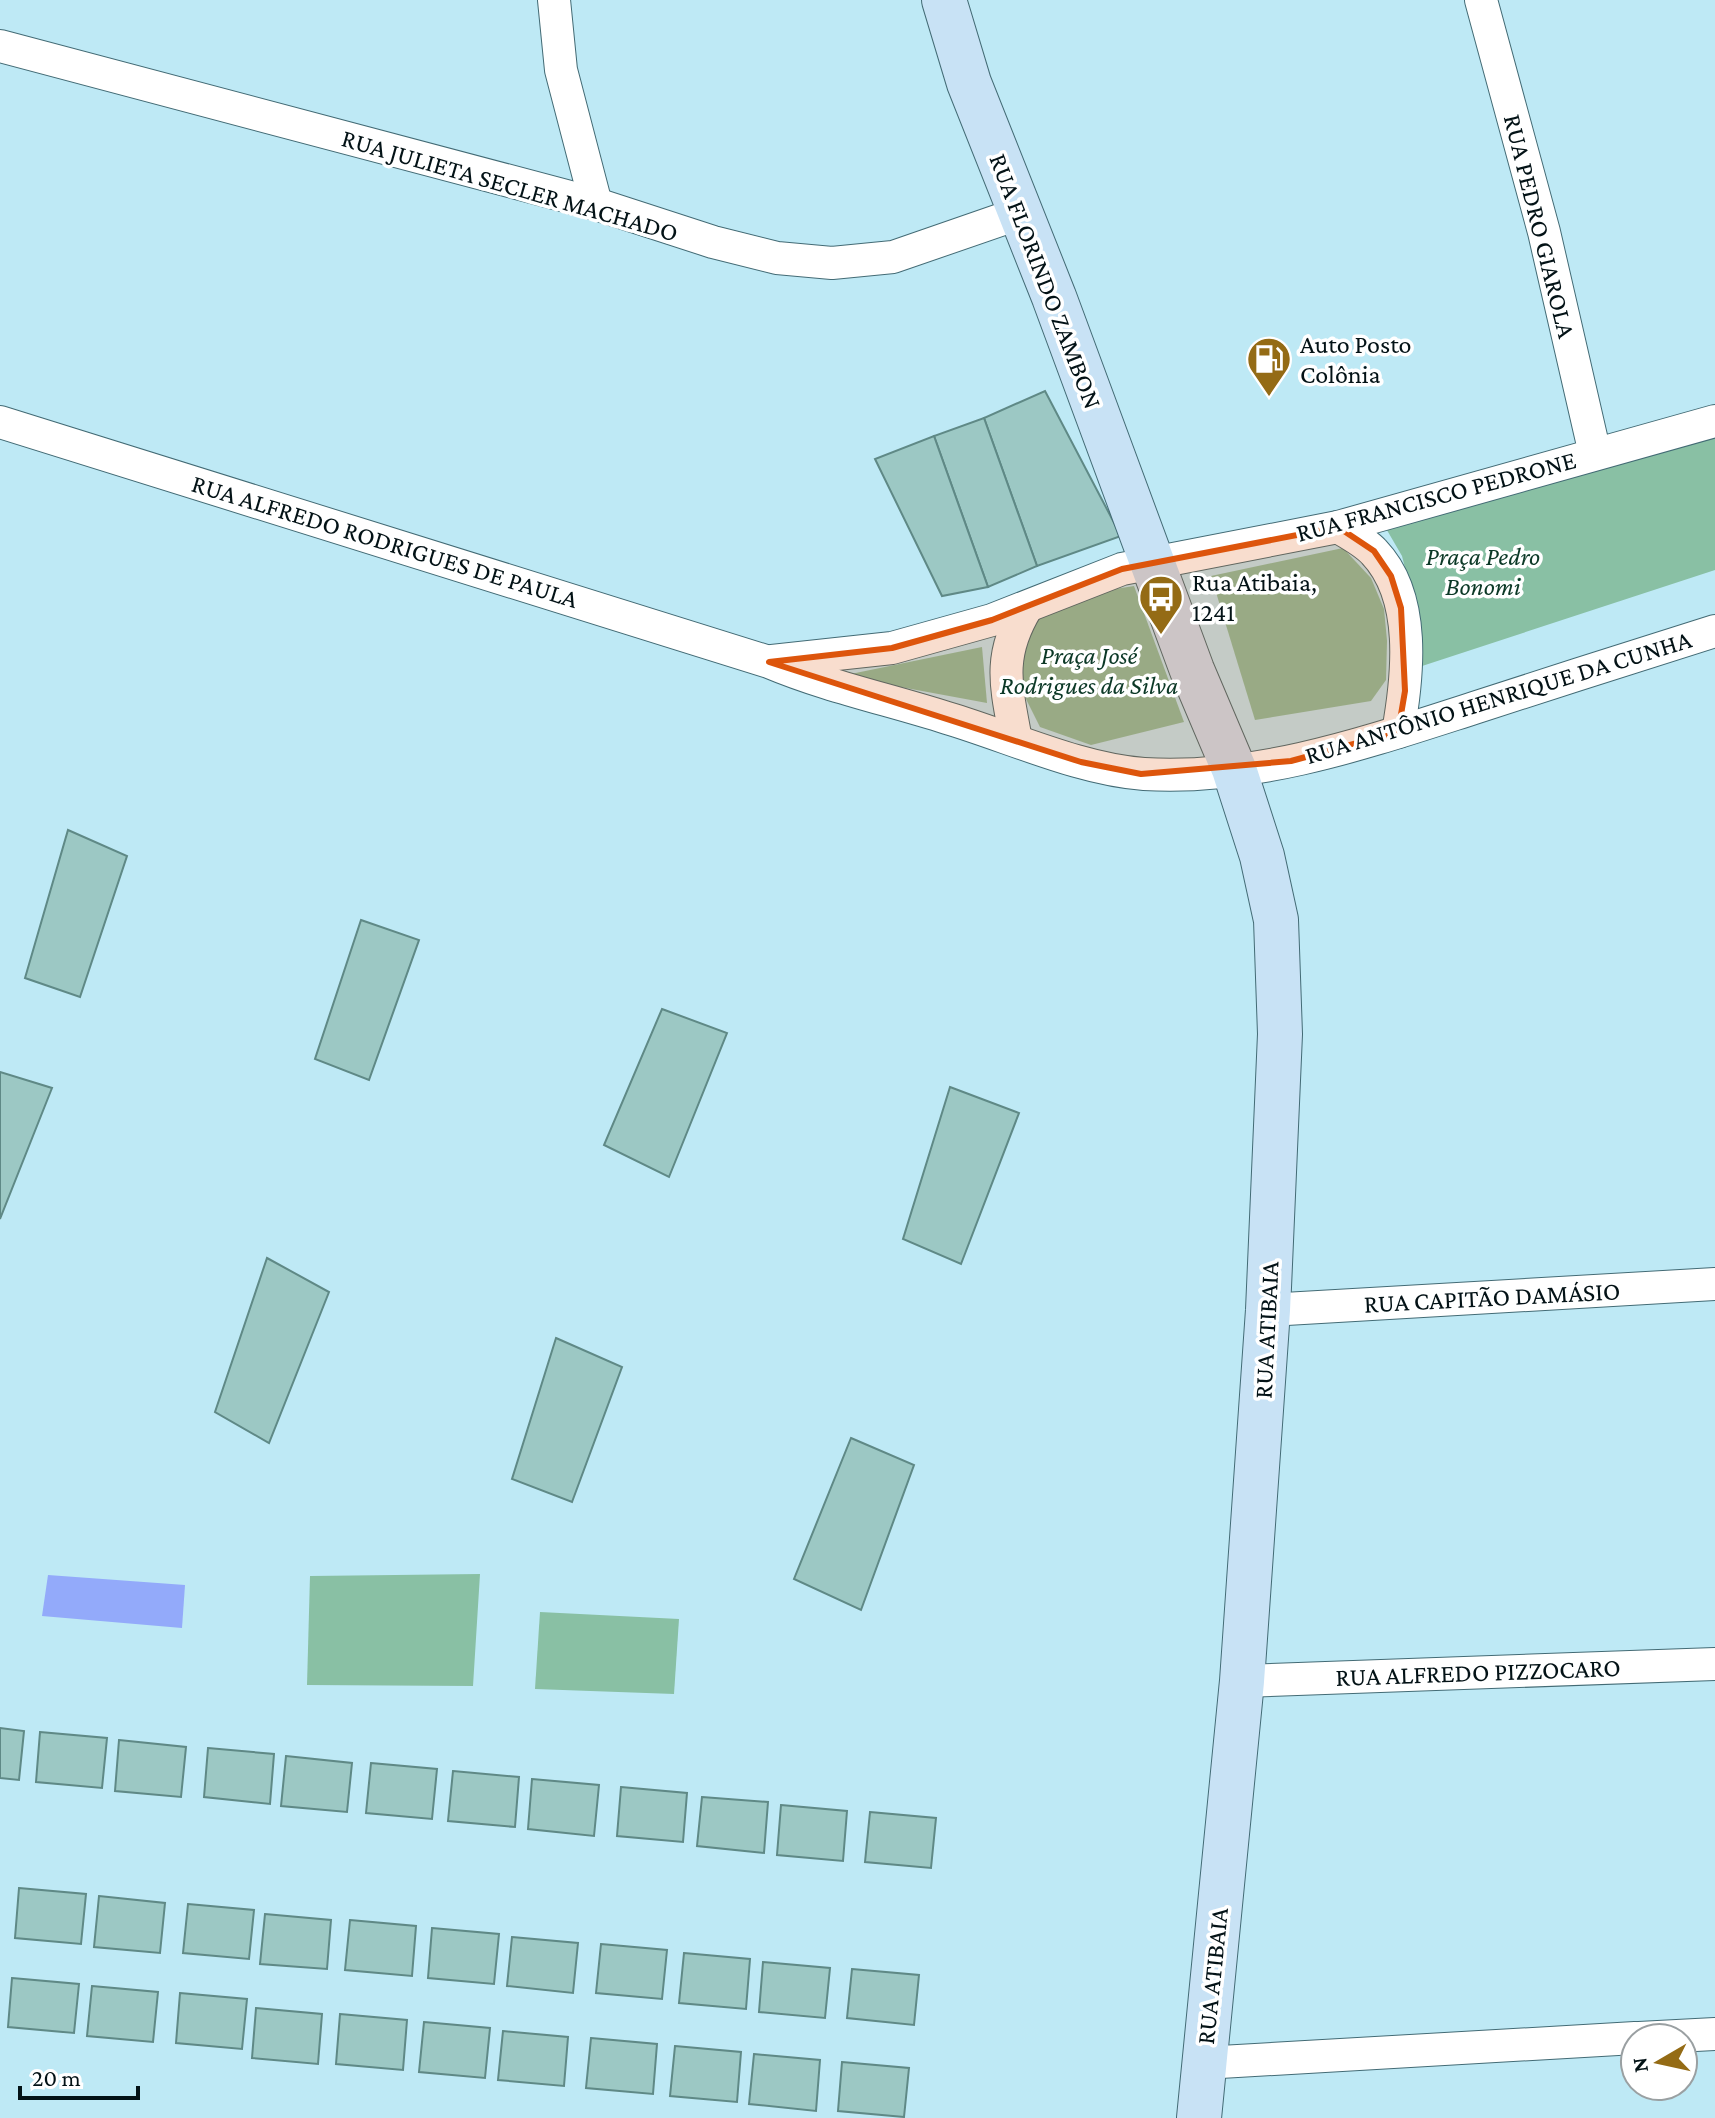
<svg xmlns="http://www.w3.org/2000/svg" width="1715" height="2118" viewBox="0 0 1715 2118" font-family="'Crimson Pro',serif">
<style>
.green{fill:#89c0a4}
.water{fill:#93aafa}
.building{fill:#9cc8c4;stroke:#5f8986;stroke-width:2}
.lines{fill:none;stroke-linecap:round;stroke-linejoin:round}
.minor-casing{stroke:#436b75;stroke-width:34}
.secondary-casing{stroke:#436b75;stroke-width:46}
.minor{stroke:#fff;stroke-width:32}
.secondary{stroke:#c8e2f5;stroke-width:44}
.marked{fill:#dd550c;fill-opacity:0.2;stroke:#dd550c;stroke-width:6;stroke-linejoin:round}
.labels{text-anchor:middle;stroke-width:7;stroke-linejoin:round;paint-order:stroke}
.street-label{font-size:26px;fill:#031216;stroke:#fff}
.poi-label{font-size:26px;fill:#031216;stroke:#fff;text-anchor:start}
.park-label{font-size:26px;font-style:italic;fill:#0b3826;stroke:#fff}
</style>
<rect width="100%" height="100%" fill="#bee9f5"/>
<g class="green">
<path d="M1715,436V570L1416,668L1411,592L1402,556L1384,525Z"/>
<path d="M1343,548L1371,578L1384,609L1387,641L1386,680L1371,701L1255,720L1211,576Z"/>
<path d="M1134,586L1184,722L1091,745L1040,727L1019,685L1016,659L1036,616L1089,593Z"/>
<path d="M982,647L987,703L841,676Z"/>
<path d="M480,1574L473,1686L307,1685L310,1576Z"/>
<path d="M540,1612L679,1619L674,1694L535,1689Z"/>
</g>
<path class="water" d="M48,1575L185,1585L182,1628L42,1616Z"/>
<g class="building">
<path d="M1045,391L1121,536L1037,566L984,418Z"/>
<path d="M984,418L1037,566L988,587L934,436Z"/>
<path d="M934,436L988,587L942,596L875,459Z"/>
<path d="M68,830L127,856L80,997L25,978Z"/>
<path d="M361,920L419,940L369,1080L315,1059Z"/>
<path d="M662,1009L727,1033L669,1177L604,1145Z"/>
<path d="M0,1072L52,1088L0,1219Z"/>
<path d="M950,1087L1019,1113L961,1264L903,1239Z"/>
<path d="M267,1258L329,1292L269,1443L215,1412Z"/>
<path d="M556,1338L622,1367L572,1502L512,1479Z"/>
<path d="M851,1438L914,1465L861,1610L794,1579Z"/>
<path d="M0,1728L24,1731L19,1780L0,1778Z"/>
<path d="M40,1732L107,1738L102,1788L36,1782Z"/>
<path d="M119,1740L186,1747L181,1797L115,1791Z"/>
<path d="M208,1748L274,1754L270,1804L204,1797Z"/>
<path d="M286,1756L352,1763L347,1812L281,1806Z"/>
<path d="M371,1763L437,1769L432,1819L366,1813Z"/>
<path d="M453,1771L519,1777L515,1827L448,1821Z"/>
<path d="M532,1779L599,1785L594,1836L528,1829Z"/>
<path d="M621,1787L687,1793L683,1842L617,1836Z"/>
<path d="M702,1797L768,1802L764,1853L697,1846Z"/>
<path d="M781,1805L847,1811L843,1861L777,1855Z"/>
<path d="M870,1812L936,1818L931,1868L865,1862Z"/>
<path d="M19,1888L86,1894L81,1944L15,1938Z"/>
<path d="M99,1896L165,1903L160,1953L94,1947Z"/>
<path d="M188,1904L254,1910L249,1959L183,1953Z"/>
<path d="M265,1914L331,1920L327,1969L260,1964Z"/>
<path d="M350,1920L416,1926L412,1976L345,1970Z"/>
<path d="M432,1928L499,1934L494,1984L428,1978Z"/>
<path d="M512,1937L578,1943L573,1993L507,1986Z"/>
<path d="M601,1944L667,1950L662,1999L596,1993Z"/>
<path d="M684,1953L750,1959L746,2009L679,2003Z"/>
<path d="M763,1962L830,1968L825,2018L759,2012Z"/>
<path d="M852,1969L919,1975L914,2025L847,2018Z"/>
<path d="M12,1978L79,1984L74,2033L8,2027Z"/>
<path d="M92,1986L158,1992L153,2042L87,2036Z"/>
<path d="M180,1993L247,1999L242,2049L176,2043Z"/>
<path d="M256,2008L322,2014L318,2064L252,2058Z"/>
<path d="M340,2014L407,2020L403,2070L336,2064Z"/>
<path d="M424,2022L490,2028L485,2078L419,2072Z"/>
<path d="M503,2031L568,2037L564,2086L498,2080Z"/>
<path d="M591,2038L657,2044L653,2094L586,2088Z"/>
<path d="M675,2046L741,2052L737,2102L670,2096Z"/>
<path d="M754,2054L820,2060L816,2111L749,2104Z"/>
<path d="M842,2062L909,2068L904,2117L838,2111Z"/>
</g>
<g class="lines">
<g class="minor-casing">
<g id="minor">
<path d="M554,0L561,70L596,204"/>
<path d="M1481,0L1544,232L1595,454"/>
<path d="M0,46L596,204L713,242L777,258L832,263L893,257L1020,213"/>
<path d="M0,422L769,662C826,686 887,699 947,718C1008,736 1081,770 1144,774C1256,781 1368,742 1474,708C1554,682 1635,656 1715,631"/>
<path d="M1338,527C1350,534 1365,542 1374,552C1417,597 1408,676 1398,732"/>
<path d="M772,661L892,648L992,620L1122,569L1338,527L1715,421"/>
<path d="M1016,740C1006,686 997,656 1027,607"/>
<path d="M1268,1310L1715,1284"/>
<path d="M1242,1681L1715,1664"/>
<path d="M1639,2038L1715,2034"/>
<path d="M1203,2063L1635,2038"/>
</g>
</g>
<g class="secondary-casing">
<path id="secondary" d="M944,0L969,83L1054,297L1192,670L1234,769L1262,856L1276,920L1280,1034L1268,1310L1242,1681L1199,2118"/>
</g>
<use href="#minor" class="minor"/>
<use href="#secondary" class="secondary"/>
</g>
<path class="marked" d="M1338,527L1374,551L1391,576L1401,608L1405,691L1398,732L1291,761L1141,774L1081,762L769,662L892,648L992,620L1122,569Z"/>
<defs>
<g id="fuel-pin" transform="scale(2.3)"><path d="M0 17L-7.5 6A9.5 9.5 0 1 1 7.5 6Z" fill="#946b15" stroke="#fff"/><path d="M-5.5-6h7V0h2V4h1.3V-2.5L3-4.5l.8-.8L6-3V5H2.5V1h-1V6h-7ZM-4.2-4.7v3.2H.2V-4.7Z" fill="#fff"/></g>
<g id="bus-pin" transform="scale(2.3)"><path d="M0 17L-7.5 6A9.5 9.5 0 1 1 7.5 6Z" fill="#946b15" stroke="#fff"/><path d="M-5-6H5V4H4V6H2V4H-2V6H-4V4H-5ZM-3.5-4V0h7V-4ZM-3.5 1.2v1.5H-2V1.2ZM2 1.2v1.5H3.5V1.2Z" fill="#fff"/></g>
</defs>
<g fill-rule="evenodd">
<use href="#fuel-pin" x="1269" y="359"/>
<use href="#bus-pin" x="1161" y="597"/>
</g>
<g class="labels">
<g class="street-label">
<text transform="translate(510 185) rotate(16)" y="9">RUA JULIETA SECLER MACHADO</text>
<text transform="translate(1540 226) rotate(76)" y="9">RUA PEDRO GIAROLA</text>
<text transform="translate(1046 281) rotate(69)" y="9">RUA FLORINDO ZAMBON</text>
<text transform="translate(1436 496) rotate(-15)" y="9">RUA FRANCISCO PEDRONE</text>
<text transform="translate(385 541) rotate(17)" y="9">RUA ALFREDO RODRIGUES DE PAULA</text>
<text transform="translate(1498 697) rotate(-17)" y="9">RUA ANTÔNIO HENRIQUE DA CUNHA</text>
<text transform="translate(1492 1297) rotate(-3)" y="9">RUA CAPITÃO DAMÁSIO</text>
<text transform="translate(1266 1330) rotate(-87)" y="9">RUA ATIBAIA</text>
<text transform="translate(1478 1672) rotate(-2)" y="9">RUA ALFREDO PIZZOCARO</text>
<text transform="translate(1212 1976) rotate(-84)" y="9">RUA ATIBAIA</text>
</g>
<g class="poi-label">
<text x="1300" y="353">Auto Posto<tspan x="1300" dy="30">Colônia</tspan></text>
<text x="1192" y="591">Rua Atibaia,<tspan x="1192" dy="30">1241</tspan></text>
</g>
<g class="park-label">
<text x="1483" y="565">Praça Pedro<tspan x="1483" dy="30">Bonomi</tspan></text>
<text x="1089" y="664">Praça José<tspan x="1089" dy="30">Rodrigues da Silva</tspan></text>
</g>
</g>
<g transform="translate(1659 2062) rotate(261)"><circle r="38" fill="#ffffff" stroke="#9aa0a2" stroke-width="2"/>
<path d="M0-6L14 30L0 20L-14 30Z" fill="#946b15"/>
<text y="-12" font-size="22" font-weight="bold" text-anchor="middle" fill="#031216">N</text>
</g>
<path d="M20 2086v12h118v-12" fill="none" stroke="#031216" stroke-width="4"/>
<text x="32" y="2086" font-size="24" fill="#031216" stroke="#ffffff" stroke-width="6" paint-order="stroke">20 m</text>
</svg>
